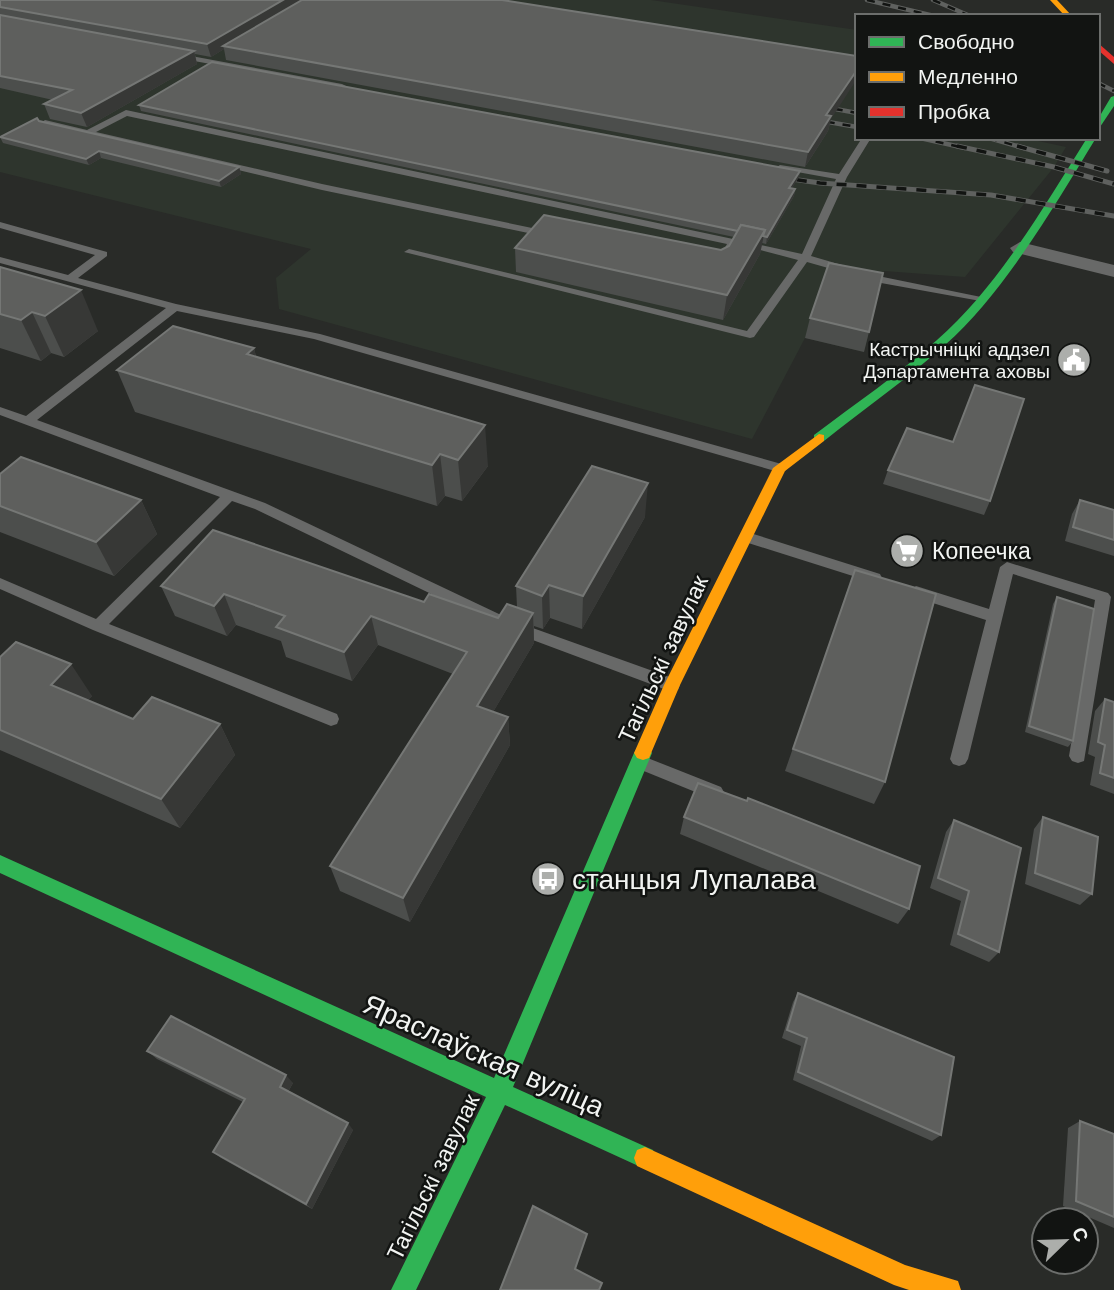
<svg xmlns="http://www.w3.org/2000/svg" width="1114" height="1290" viewBox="0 0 1114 1290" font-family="'Work Sans',sans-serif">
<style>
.built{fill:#2e352d}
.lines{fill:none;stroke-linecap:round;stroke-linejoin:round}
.lane{fill:#686968;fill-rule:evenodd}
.street{fill:#686968;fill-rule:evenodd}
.fast{fill:#30b455;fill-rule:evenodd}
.slow{fill:#ff9f0a;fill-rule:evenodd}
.jam{fill:#e5322d;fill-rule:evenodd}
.rail-far1-casing{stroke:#5f615f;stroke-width:4.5}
.rail-casing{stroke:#5f615f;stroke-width:5}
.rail-far1{stroke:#121412;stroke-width:2.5;stroke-dasharray:8;stroke-linecap:butt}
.rail{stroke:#121412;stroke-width:3.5;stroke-dasharray:10;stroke-linecap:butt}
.wall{fill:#4c4e4c}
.shaded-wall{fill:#373836}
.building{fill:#5e5f5d;stroke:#757775;stroke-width:2}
.labels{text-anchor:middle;stroke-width:5;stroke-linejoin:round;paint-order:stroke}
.far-poi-label{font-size:19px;fill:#f2f4f2;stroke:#121412;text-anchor:end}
.poi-label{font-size:23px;fill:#f2f4f2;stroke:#121412;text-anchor:start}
.street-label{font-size:23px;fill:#f2f4f2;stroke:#121412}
.near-poi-label{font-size:28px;fill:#f2f4f2;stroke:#121412;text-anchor:start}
.near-street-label{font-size:28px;fill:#f2f4f2;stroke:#121412}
</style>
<rect width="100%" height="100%" fill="#292b28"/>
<path class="built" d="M0,0H651L857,30V138H1024L1066,147L1054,167L965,277L884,271L864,352L805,338L752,439L279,309L276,278L311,249L0,172Z"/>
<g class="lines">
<g class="lane">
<path d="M175,53L342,84L346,86L342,88L172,57Z"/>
<path d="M126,110L733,239L738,242L729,259L725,260L720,257L727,244L127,116L96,132L322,184L556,233V237L552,238L322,190L41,123L45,120L87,130Z"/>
<path d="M862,138H871L847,177L811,256L883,277L986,298V302L881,283L807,262L754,337L750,338L404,252L409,249L747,331L798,260L738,244L743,241L802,254L836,179L775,168L780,165L839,174Z"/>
<path d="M0,222L107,252V256L78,278L176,304L320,334L785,465L787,468L785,471H775L314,339L177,311L37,420L265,503L516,622L678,680L680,685L678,690L672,692L506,630L255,509L232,501L109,624L337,714L339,719L337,724L331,726L93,630L0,589V578L96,619L220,497L0,415V407L26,416L166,308L0,263V257L68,275L95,255L0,228Z"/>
<path d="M747,532L880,574L882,578L875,583L742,541L740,537L742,533Z"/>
<path d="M1007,562L1108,593L1111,597L1084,761L1078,763L1072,761L1069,756L1095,600L1013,574L968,759L965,764L959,766L953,764L950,759L986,620L911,596L908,592L916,586L989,609L1000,567Z"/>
<path d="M640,755L721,787L724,792L721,797L715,800L634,767L631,762L634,757Z"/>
</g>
<path class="street" d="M1020,242L1114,265V277L1013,252L1010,248Z"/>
<g class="fast">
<path d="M1114,96V106L1098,130V119L1111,97Z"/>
<path d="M1087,138H1096C1055,205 1004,293 945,345C907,379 864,409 824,441H814V435C855,404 899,374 937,340C997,288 1045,205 1087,138Z"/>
<path d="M643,746L649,748L652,753L513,1087L653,1150L656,1158L653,1166L645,1169L505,1105L416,1290H391L486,1097L0,873V855L494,1078L634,753L637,748Z"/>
</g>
<g class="slow">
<path d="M1050,0H1057L1072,16H1065Z"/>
<path d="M819,434L824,435V441L785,471L680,685L649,758L643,760L637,758L634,753L664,685L773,468Z"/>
<path d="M645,1147L905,1265L958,1281L961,1290H909L894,1285L637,1166L634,1158L637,1150Z"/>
</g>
<path class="jam" d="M1098,43L1114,57V64L1098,50Z"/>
<g class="rail-far1-casing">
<g id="rail-far1">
<path d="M867,0L934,16"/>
<path d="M933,0L970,16"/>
<path d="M1098,83L1114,91"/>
<path d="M819,106L857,113"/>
<path d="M811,119L857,127"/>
<path d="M920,138L965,148"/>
<path d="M989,138L1024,148"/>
</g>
</g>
<g class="rail-casing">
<g id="rail">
<path d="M957,146L1054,167L1114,184"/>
<path d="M1017,146L1107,171"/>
<path d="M777,177L820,183L991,195L1114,216"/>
</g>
</g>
<use href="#rail-far1" class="rail-far1"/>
<use href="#rail" class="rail"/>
</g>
<g class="wall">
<path d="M0,0L831,119L828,131L805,167L226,60L224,49L211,57L195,54L197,64L87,127L50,119L44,104L53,100L0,88Z"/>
<path d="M139,105L800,171L799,177L791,189H795L794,196L766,244L762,243L760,254L723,320L516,272L515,248L721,250L729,246L734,237L141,111Z"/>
<path d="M39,121L239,167L241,174L221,187L101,158L89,165L3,143L0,137Z"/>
<path d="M0,267L98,331L64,357L51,353L41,361L0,348Z"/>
<path d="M810,318L869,332L864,352L805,338Z"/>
<path d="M254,348L256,357L488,466L462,501L445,496L437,506L135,412L117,370Z"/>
<path d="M888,470L990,501L984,515L883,484Z"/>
<path d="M0,474L141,500L157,534L114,576L0,532Z"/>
<path d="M1080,500L1114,510V556L1065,541L1072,514Z"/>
<path d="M645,517L582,629L550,618L543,629L534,626V643L493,712L508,717L510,745L410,922L340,891L330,866L453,674L378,645L352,681L286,657L281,641L236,625L227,636L175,616L161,586L424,602L498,618L517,607L516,586Z"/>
<path d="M855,570L885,782L874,804L785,771Z"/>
<path d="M1057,597L1073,741L1068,747L1025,732L1053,604Z"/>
<path d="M0,657L92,696L88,700L133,719L220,724L235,755L180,828L0,750Z"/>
<path d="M1105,699L1114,702V794L1090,785L1095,757L1088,754L1095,711Z"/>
<path d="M747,801L909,909L898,924L680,834L684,817Z"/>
<path d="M1043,817L1092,894L1080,905L1025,884L1034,829Z"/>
<path d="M954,820L999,952L989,962L950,945L961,901L930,888L946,832Z"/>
<path d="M798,993L941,1135L932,1141L793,1080L801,1046L782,1038L793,1002Z"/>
<path d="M147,1051L293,1083L288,1092L353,1130L312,1209L221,1158L213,1152L243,1102L157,1059Z"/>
<path d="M1080,1121L1114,1134V1228L1063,1206L1068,1128Z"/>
</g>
<g class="shaded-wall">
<path d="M283,0H308L223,46L224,49L211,57L207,44Z"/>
<path d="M194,51L197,64L87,127L81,113Z"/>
<path d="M857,70V79L831,119L828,131L805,167L808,152L826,115Z"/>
<path d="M99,151L101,158L89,165L86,159Z"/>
<path d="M239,167L241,174L221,187L219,181Z"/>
<path d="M800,171L799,177L788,195L789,188Z"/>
<path d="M795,189L794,196L766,244L767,237Z"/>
<path d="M765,230L760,254L723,320L727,295Z"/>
<path d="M81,290L98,331L64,357L45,316Z"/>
<path d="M32,312L51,353L41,361L21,320Z"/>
<path d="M254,348L265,390L247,354Z"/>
<path d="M485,425L488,466L462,501L458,460Z"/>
<path d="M440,454L445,496L437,506L432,465Z"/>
<path d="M648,483L645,517L582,629L583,596Z"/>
<path d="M141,500L157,534L114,576L96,542Z"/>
<path d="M549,585L550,618L543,629L542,596Z"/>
<path d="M224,594L236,625L227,636L214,606Z"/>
<path d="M533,613L534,643L480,734L477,706Z"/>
<path d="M371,616L378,645L352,681L344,652Z"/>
<path d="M71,664L92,696L73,717L51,685Z"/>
<path d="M508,717L510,745L410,922L403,898Z"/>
<path d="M220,724L235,755L180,828L161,799Z"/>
<path d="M286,1075L293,1083L286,1095L280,1087Z"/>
<path d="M348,1123L353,1130L312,1209L306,1204Z"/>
</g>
<g class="building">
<path d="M0,0H283L207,44L0,7Z"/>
<path d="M302,0H502L857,56V70L826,115L831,116L808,152L223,46Z"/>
<path d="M0,15L194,51L81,113L44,104L72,90L0,76Z"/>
<path d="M212,62L800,171L789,188L795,189L767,237L763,236L765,230L741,225L738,231L139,105Z"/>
<path d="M37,118L39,121L239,167L219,181L99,151L86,159L0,137Z"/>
<path d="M544,215L721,250L729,246L741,225L765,230L727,295L515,248Z"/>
<path d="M829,263L883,273L869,332L810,318Z"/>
<path d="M0,267L81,290L45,316L32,312L21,320L0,314Z"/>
<path d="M173,326L254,348L247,354L485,425L458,460L440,454L432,465L117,370Z"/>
<path d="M975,385L1024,399L990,501L888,470L907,428L953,442Z"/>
<path d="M21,457L141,500L96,542L0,506V474Z"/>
<path d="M592,466L648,483L583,596L549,585L542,596L516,586Z"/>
<path d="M1080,500L1114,510V540L1073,527Z"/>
<path d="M213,530L424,602L429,594L498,618L507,604L533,613L477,706L508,717L403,898L330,866L467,652L371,616L344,652L276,627L285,616L224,594L214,606L161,586Z"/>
<path d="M855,570L936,594L885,782L793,749Z"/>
<path d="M1057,597L1094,609L1073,741L1029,726Z"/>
<path d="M16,642L71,664L51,685L133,719L152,697L220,724L161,799L0,730V657Z"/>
<path d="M1105,699L1114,702V778L1100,773L1105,745L1098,742Z"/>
<path d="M698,783L747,801L748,798L920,866L909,909L684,817Z"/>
<path d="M1043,817L1098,837L1092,894L1035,873Z"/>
<path d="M954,820L1021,848L999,952L958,934L969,891L938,878Z"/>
<path d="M798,993L954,1057L941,1135L798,1072L807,1038L787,1030Z"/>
<path d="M171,1016L286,1075L280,1087L348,1123L306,1204L213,1152L245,1099L147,1051Z"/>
<path d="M1080,1121L1114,1134V1217L1076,1201Z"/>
<path d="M533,1206L587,1234L575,1269L602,1283L599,1290H500Z"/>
</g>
<defs>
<g id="civic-disc" transform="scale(1.75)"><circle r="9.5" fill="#acaeab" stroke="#121412"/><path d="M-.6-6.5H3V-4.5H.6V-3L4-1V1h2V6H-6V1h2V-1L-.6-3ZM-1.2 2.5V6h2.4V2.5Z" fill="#fff"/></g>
<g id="supermarket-disc" transform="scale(1.75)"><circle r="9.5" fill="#acaeab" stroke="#121412"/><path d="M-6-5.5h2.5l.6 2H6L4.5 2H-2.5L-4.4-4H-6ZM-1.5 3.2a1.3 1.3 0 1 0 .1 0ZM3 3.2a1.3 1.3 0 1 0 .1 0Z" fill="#fff"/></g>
<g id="bus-disc" transform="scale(1.75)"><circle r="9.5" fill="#acaeab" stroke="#121412"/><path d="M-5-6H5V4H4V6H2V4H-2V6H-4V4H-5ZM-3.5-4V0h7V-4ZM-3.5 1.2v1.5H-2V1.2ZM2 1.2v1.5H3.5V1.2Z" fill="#fff"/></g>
</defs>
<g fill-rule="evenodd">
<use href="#civic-disc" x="1074" y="360"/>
<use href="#supermarket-disc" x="907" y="551"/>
<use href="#bus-disc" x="548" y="879"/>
</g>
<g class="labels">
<g class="far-poi-label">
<text x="1050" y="356">Кастрычніцкі аддзел<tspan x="1050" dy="22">Дэпартамента аховы</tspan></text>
</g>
<g class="poi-label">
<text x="932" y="559">Копеечка</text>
</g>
<g class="street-label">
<text transform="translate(663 659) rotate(-65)" y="8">Тагільскі завулак</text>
<text transform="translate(433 1177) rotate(-64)" y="8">Тагільскі завулак</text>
</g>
<g class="near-poi-label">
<text x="572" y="889">станцыя Лупалава</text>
</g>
<g class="near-street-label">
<text transform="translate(484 1055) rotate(24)" y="10">Яраслаўская вуліца</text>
</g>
</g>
<rect x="855" y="14" width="245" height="126" fill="#121412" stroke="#6c6e6c" stroke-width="2"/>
<rect x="869" y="37" width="35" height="10" fill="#30b455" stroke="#6c6e6c" stroke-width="2"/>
<text x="918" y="49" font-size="21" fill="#f2f4f2">Свободно</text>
<rect x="869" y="72" width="35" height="10" fill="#ff9f0a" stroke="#6c6e6c" stroke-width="2"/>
<text x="918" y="84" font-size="21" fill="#f2f4f2">Медленно</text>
<rect x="869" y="107" width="35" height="10" fill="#e5322d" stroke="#6c6e6c" stroke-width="2"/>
<text x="918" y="119" font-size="21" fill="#f2f4f2">Пробка</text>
<g transform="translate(1065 1241) rotate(67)"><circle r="33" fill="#121412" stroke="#6c6e6c" stroke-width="2"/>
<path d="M0-5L12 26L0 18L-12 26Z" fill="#acaeab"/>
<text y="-10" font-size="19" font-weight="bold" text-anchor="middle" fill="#f2f4f2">С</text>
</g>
</svg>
